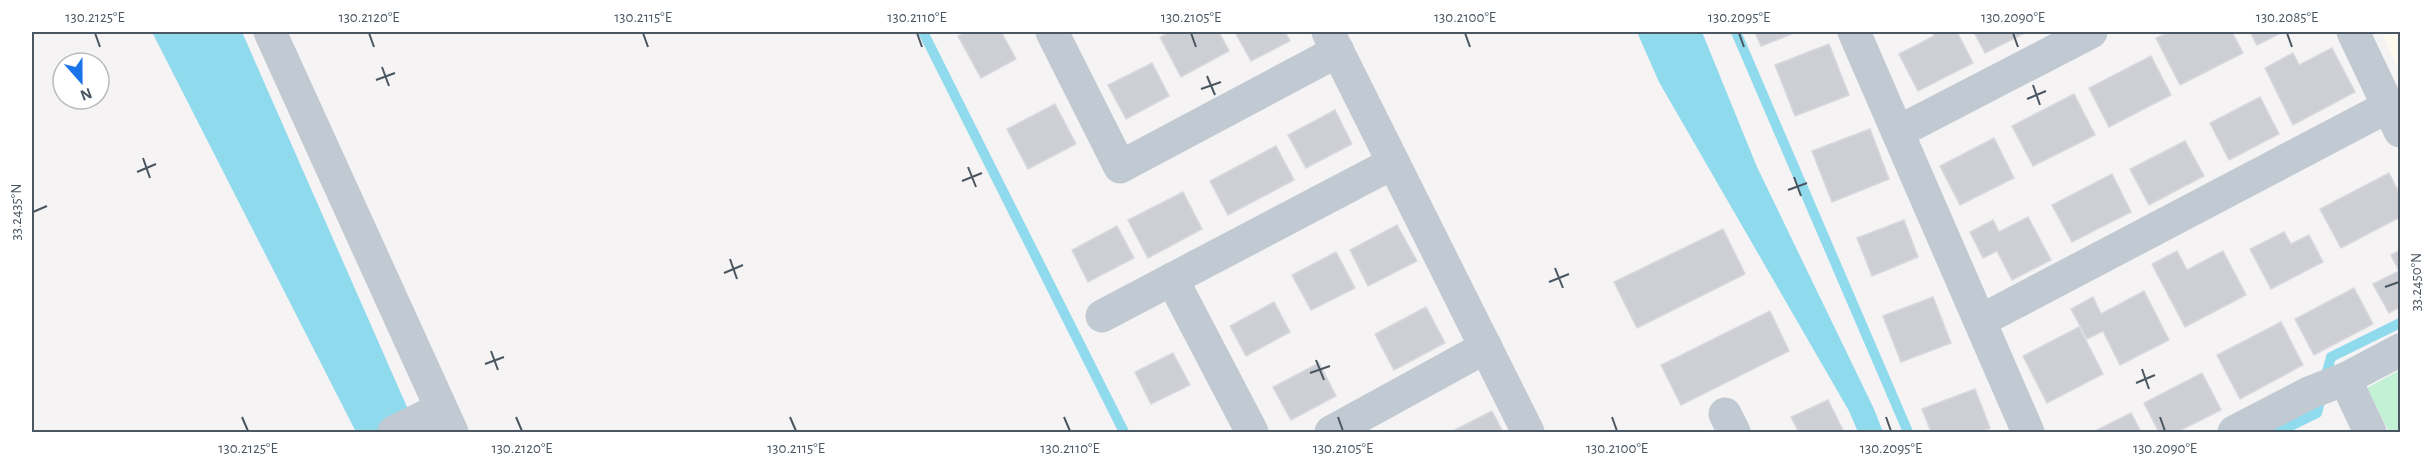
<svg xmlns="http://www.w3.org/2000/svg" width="2432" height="464" viewBox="0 0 2432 464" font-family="'Alegreya Sans',sans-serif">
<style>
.commercial{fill:#fdf9ef}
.green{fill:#c3f1d5}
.water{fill:#90daee}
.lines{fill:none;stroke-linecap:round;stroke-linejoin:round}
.stream{stroke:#90daee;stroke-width:10}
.building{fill:#cdcfd5;stroke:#d7d9de;stroke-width:1.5}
.street{stroke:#c1cad2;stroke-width:33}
.ticks{fill:none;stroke:#4a5661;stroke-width:2}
.neatline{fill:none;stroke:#4a5661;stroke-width:2}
.ticks-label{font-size:15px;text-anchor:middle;fill:#4a5661}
</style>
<rect width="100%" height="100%" fill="#f5f3f3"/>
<path class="commercial" d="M2381,32H2400V72Z"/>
<path class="green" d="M2400,370V432H2389L2367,388Z"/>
<g class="water">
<path d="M152,32H242L418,432H356Z"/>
<path d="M1637,32H1702L1757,167L1874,409L1883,432H1858L1849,411L1659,82Z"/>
</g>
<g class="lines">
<g class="stream">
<path d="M923,32L1124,432"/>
<path d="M1736,32L1908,432"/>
<path d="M2325,379L2331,357L2400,323"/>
<path d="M2278,432L2317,413L2322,394"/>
</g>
</g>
<g class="building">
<path d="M967,32H1001L1016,59L981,78L958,36Z"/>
<path d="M1170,32H1219L1229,51L1181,77L1160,37Z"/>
<path d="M1235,32H1285L1290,41L1251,61Z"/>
<path d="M1755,32H1797L1761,46Z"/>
<path d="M1932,32H1957L1973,63L1918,91L1899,54L1934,36Z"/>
<path d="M1974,32H2027L1985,53Z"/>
<path d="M2169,32H2232L2243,53L2180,85L2156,38Z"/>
<path d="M2250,32H2283L2257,45Z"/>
<path d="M1829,44L1849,95L1795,116L1775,65Z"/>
<path d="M2332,48L2355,92L2293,125L2265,68L2293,53L2299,65Z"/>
<path d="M2151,56L2171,95L2109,127L2089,88Z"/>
<path d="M1152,63L1169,96L1126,119L1108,85Z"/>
<path d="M2074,94L2095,135L2033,166L2012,126Z"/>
<path d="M2260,97L2279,134L2229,160L2210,123Z"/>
<path d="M1055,104L1076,144L1028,169L1007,129Z"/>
<path d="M1335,110L1352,144L1306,168L1288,135Z"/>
<path d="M1870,129L1889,179L1832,202L1812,151Z"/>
<path d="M1994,138L2014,178L1960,205L1940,166Z"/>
<path d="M2185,141L2204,176L2149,205L2130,169Z"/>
<path d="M1276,146L1294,180L1228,215L1210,181Z"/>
<path d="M2389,173L2400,195V217L2341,248L2320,209Z"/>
<path d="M2112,174L2131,212L2072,242L2052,205Z"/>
<path d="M1183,192L1202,229L1148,258L1128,220Z"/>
<path d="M2028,217L2051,260L2012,280L1997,251L1983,258L1970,232L1993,220L1999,232Z"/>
<path d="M1904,220L1918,257L1872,276L1857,238Z"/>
<path d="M1397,225L1417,261L1368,286L1350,250Z"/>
<path d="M1117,226L1134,258L1088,282L1072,250Z"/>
<path d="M1723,229L1745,274L1637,328L1614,282Z"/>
<path d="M2284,232L2291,244L2309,235L2323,262L2271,289L2250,249Z"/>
<path d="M2400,250V307L2389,313L2373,284L2399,271L2391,255Z"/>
<path d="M2177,251L2187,270L2223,251L2246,295L2185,327L2152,264Z"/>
<path d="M1336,252L1355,288L1311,310L1292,275Z"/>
<path d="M2354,288L2373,324L2314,355L2295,319Z"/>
<path d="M2144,291L2169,340L2120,365L2103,331L2087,339L2071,309L2093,297L2101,314Z"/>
<path d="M1933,297L1951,343L1901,362L1883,316Z"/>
<path d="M1274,302L1290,332L1246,356L1230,326Z"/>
<path d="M1426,307L1445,343L1394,370L1375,334Z"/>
<path d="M1770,311L1789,351L1681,405L1661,365Z"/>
<path d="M2281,322L2303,365L2240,399L2217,355Z"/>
<path d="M2079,327L2103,374L2047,403L2023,356Z"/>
<path d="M1173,353L1190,385L1151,404L1135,372Z"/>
<path d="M1319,363L1336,396L1291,420L1273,387Z"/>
<path d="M2202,373L2221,410L2177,432H2159L2144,403Z"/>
<path d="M1975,389L1990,428L1979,432H1931L1922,409Z"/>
<path d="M1828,400L1843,430L1837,432H1799L1791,417Z"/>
<path d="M1492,411L1503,432H1451Z"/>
<path d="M2131,413L2141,432H2093Z"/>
</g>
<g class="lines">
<g class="street">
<path d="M270,32L452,432"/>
<path d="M1052,32L1120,167L1338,51"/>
<path d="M1328,32L1528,432"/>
<path d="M1854,32L2028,432"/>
<path d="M2353,32L2400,131"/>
<path d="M1898,132L2091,32"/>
<path d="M1172,279L1252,432"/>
<path d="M1102,316L1393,163"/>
<path d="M1980,321L2389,106"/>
<path d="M2345,379L2370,432"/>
<path d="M1725,414L1734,432"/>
<path d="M394,432L440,409"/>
<path d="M1331,432L1486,347"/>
<path d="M2234,432L2309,393L2345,379L2400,350"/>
</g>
</g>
<path class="ticks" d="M95,33L100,47M369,33L374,47M643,33L648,47M917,33L922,47M1191,33L1196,47M1465,33L1470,47M1739,33L1744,47M2013,33L2018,47M2287,33L2292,47M382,67L389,86M1207,76L1215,95M376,80L395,73M2033,85L2040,105M1201,89L1221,82M2027,99L2046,91M143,158L150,178M968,167L976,187M137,172L156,164M1794,177L1801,196M962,181L982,173M1788,190L1807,183M33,212L47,206M730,259L737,279M1555,268L1563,288M724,273L743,265M1549,282L1569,274M2385,287L2399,282M491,351L498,370M1316,360L1324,380M485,364L504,357M2142,369L2149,389M1310,373L1330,366M2136,383L2155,375M242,417L248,431M516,417L522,431M790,417L796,431M1064,417L1070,431M1338,417L1343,431M1612,417L1617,431M1886,417L1891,431M2160,417L2165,431"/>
<rect width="2432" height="464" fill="none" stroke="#ffffff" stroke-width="66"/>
<g transform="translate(81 81) rotate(159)"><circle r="28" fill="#ffffff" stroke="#b7bbc0" stroke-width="1.5"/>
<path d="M0-4.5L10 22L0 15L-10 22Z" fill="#1a73e8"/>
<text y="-9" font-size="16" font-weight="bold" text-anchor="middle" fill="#4a5661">N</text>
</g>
<rect x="33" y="33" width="2366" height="398" class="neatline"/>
<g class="ticks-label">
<text x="95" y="22">130.2125°E</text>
<text x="369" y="22">130.2120°E</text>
<text x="643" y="22">130.2115°E</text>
<text x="917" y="22">130.2110°E</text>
<text x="1191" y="22">130.2105°E</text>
<text x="1465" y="22">130.2100°E</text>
<text x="1739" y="22">130.2095°E</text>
<text x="2013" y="22">130.2090°E</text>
<text x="2287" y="22">130.2085°E</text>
<text transform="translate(16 212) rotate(-90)" y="5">33.2435°N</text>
<text transform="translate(2416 282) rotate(-90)" y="5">33.2450°N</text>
<text x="248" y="453">130.2125°E</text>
<text x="522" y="453">130.2120°E</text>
<text x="796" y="453">130.2115°E</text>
<text x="1070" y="453">130.2110°E</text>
<text x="1343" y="453">130.2105°E</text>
<text x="1617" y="453">130.2100°E</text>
<text x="1891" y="453">130.2095°E</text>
<text x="2165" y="453">130.2090°E</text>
</g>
</svg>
